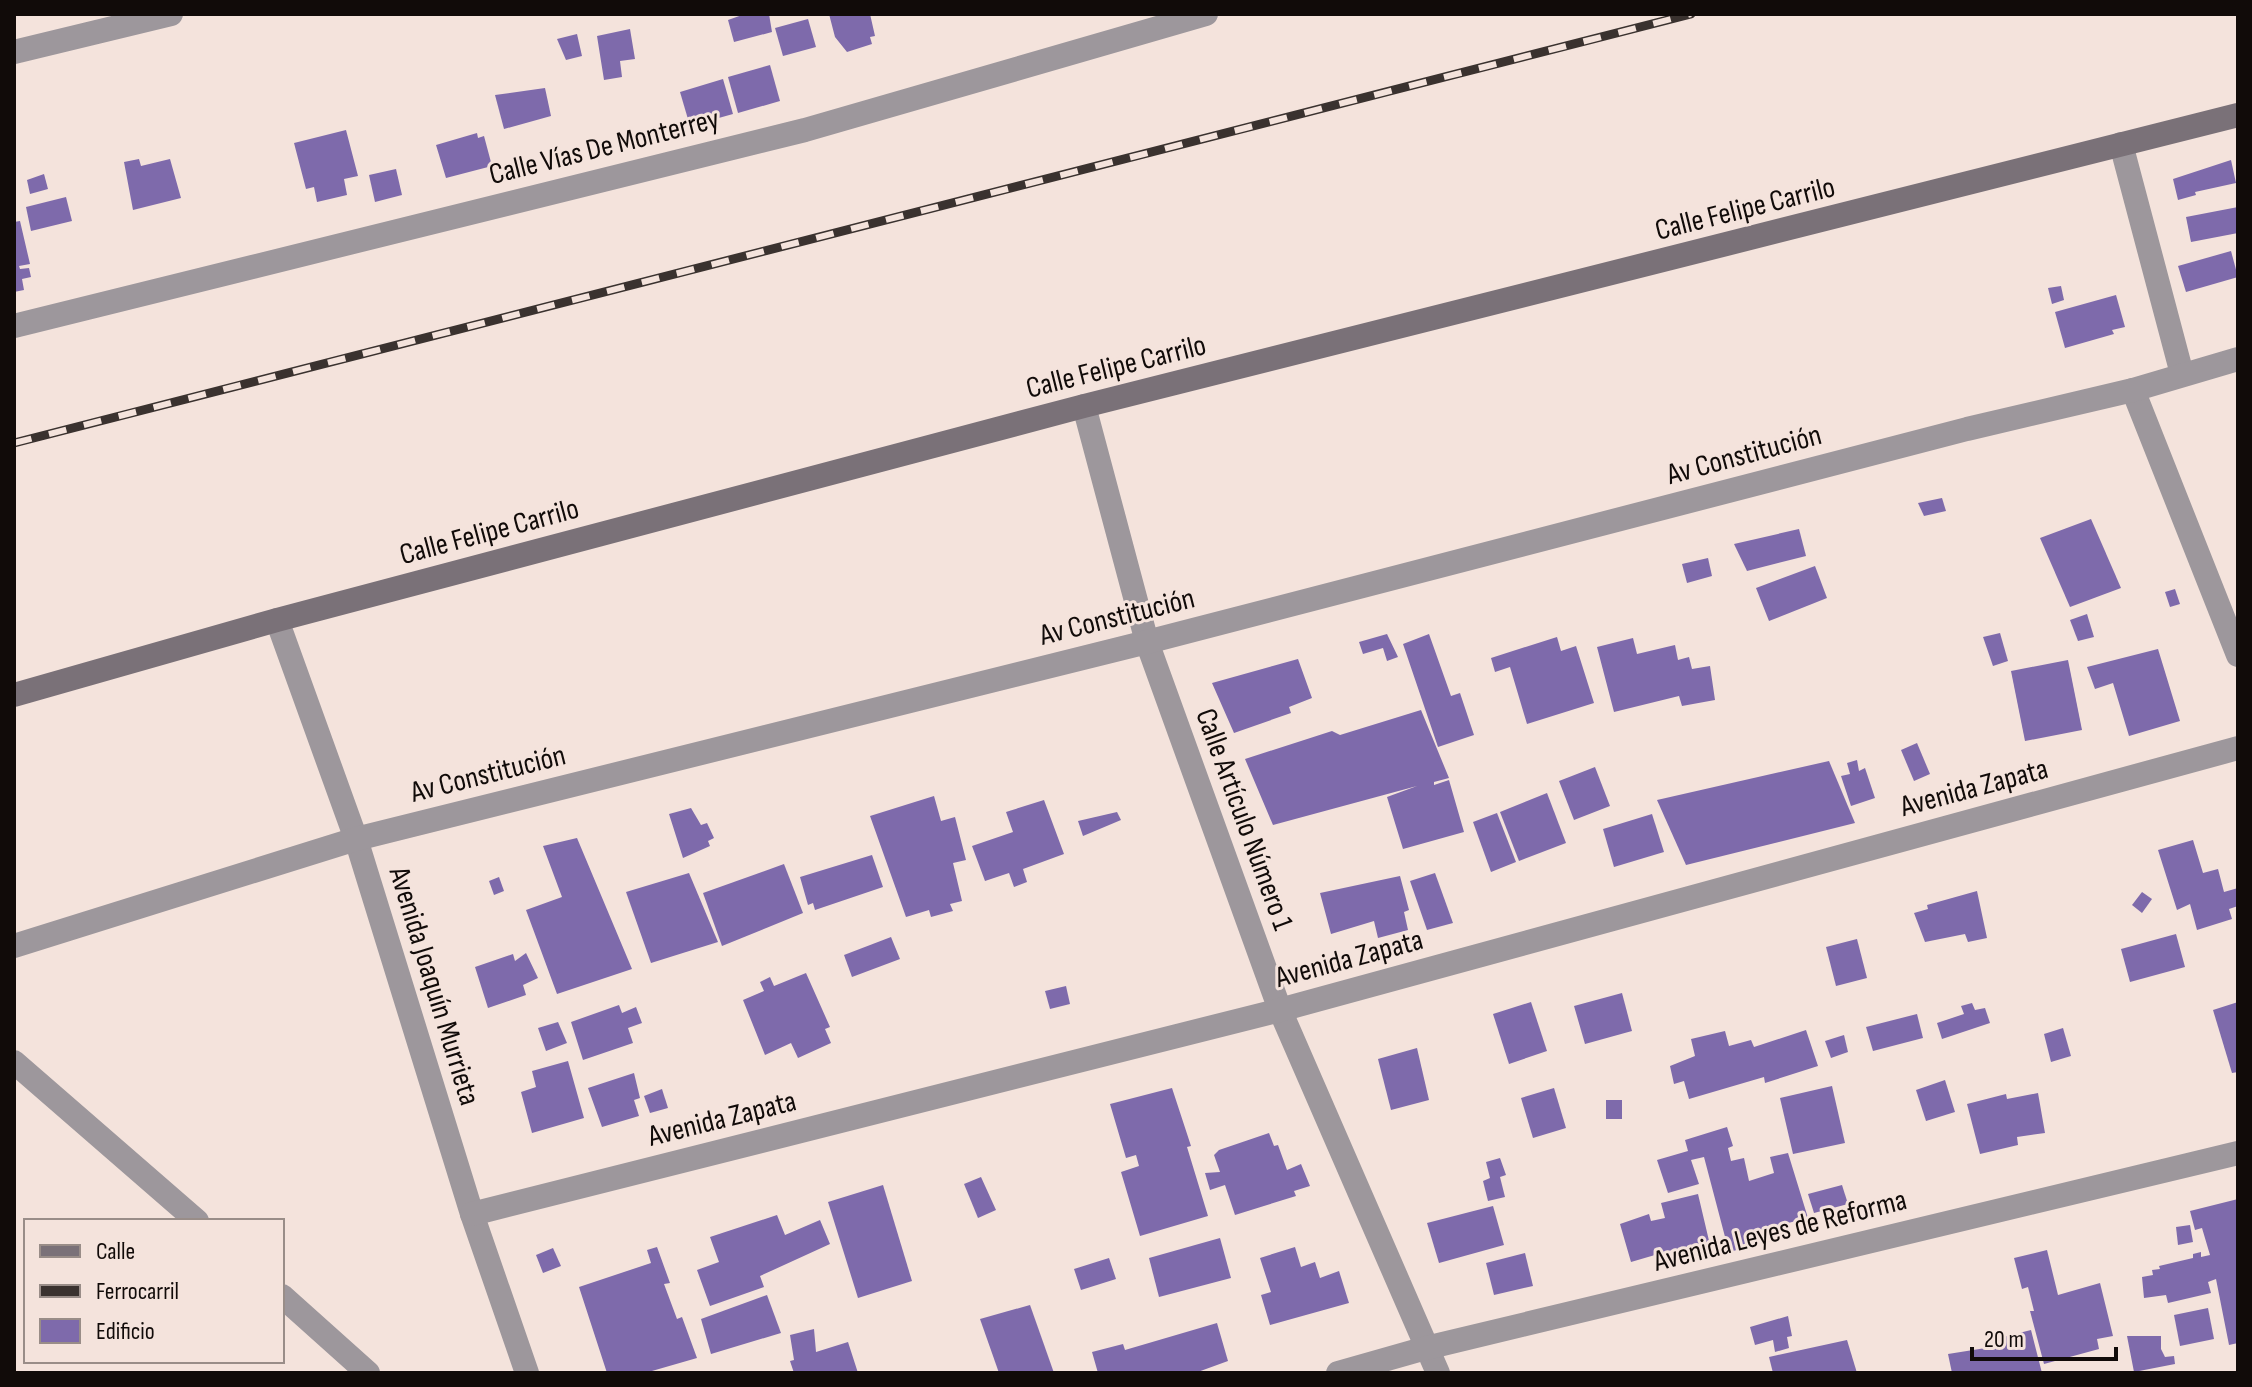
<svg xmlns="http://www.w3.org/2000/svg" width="2252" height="1387" viewBox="0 0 2252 1387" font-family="'Sofia Sans Condensed',sans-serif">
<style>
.building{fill:#7e6aab}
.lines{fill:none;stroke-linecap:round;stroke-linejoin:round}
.street{stroke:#9d979c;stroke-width:24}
.secondary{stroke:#7a7178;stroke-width:24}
.rail-casing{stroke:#3a322f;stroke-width:9}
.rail{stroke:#f4e3dc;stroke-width:6;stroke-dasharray:18;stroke-linecap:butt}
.labels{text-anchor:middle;stroke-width:6;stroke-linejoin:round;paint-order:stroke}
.street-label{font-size:30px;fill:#110b09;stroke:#f4e3dc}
</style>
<rect width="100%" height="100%" fill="#f4e3dc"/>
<g class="building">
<path d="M745,14H769L772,32L734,42L728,20Z"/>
<path d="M829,14H870L875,36L870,37L872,44L847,52L835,37Z"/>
<path d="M808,19L816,47L783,56L775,28Z"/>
<path d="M630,29L635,59L620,61L622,77L604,80L597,36Z"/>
<path d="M577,34L582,56L566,60L557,39Z"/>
<path d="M770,65L780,101L738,113L728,77Z"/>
<path d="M723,79L733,114L690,126L680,92Z"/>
<path d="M545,88L551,116L504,129L495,95Z"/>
<path d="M346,130L358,176L344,179L347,195L317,202L314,187L306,189L294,143Z"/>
<path d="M477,133L478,138L484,136L492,166L446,178L436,145Z"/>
<path d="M139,159L141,166L170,159L181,198L133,210L124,162Z"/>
<path d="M2231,160L2236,183L2195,192L2196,195L2178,200L2173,179Z"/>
<path d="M396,169L402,195L375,202L369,175Z"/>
<path d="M44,174L48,189L30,194L27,180Z"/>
<path d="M66,197L72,221L31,231L26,207Z"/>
<path d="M2238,207V233L2191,242L2186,217Z"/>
<path d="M20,221L30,264L19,266L20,269L29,268L31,277L22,279L24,290L14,292V222Z"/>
<path d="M2231,251L2238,277L2186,292L2178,266Z"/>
<path d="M2061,286L2064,300L2052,304L2048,288Z"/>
<path d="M2116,295L2125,327L2112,330L2114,334L2065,348L2055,312Z"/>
<path d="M1942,498L1946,511L1924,516L1918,503Z"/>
<path d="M2091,519L2121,588L2070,607L2040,538Z"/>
<path d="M1799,529L1806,556L1747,571L1734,544Z"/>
<path d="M1708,558L1712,576L1687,583L1682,564Z"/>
<path d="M1815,566L1827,598L1769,621L1756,588Z"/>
<path d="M2175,589L2180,604L2170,607L2165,592Z"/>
<path d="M2087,614L2094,637L2078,641L2070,620Z"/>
<path d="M2000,633L2008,661L1993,666L1983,637Z"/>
<path d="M1387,634L1398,657L1387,661L1383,648L1363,654L1359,642Z"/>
<path d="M1429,634L1451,696L1460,693L1474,735L1438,747L1403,644Z"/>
<path d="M1557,637L1561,651L1576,646L1594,703L1527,724L1510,667L1495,672L1491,658Z"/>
<path d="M1633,638L1637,654L1675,645L1678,660L1689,657L1692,669L1710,666L1715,700L1682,706L1679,696L1614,712L1597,647Z"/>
<path d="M2158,649L2180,721L2129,736L2113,683L2095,689L2087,667Z"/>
<path d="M1298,659L1312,698L1289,707L1291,713L1234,733L1212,683Z"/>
<path d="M2068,660L2082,730L2025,741L2011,671Z"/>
<path d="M1421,710L1449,778L1434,782V785L1449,780L1464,832L1403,849L1387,797L1417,786L1273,825L1245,759L1332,731L1340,735Z"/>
<path d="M1917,743L1930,774L1914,781L1901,750Z"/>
<path d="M1857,760L1859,771L1865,768L1875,798L1851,806L1841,776L1850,774L1847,763Z"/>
<path d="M1829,761L1855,823L1686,865L1657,800Z"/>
<path d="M1595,767L1610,806L1574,820L1559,781Z"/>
<path d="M1547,793L1566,843L1519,861L1500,812Z"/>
<path d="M934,796L941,821L955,817L966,860L953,863L962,901L950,904L953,911L931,917L929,910L906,917L870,816Z"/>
<path d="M1044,800L1064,854L1023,869L1027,882L1014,887L1009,873L985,881L972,846L1013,832L1006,812Z"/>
<path d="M691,808L701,825L707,823L714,838L708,841L710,846L683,858L669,814Z"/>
<path d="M1117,812L1121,820L1083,836L1078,821Z"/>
<path d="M1497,813L1516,862L1491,872L1473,822Z"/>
<path d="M1652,814L1664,852L1614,867L1603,829Z"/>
<path d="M577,838L632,969L557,994L526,910L562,897L543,846Z"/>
<path d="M2193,840L2203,873L2218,869L2224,892L2238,888V906L2229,909L2232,919L2197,930L2190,904L2177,910L2158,850Z"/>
<path d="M872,855L883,887L815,910L813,903L808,905L800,877Z"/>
<path d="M784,864L803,913L722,946L703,893Z"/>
<path d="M689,873L718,942L651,963L626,892Z"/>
<path d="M1435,873L1453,923L1427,930L1410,881Z"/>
<path d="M1400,876L1409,910L1404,912L1408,930L1378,938L1374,921L1331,934L1320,893Z"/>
<path d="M499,877L504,891L494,895L489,881Z"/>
<path d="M1977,891L1987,938L1968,942L1965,934L1925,942L1914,913L1928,909L1927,905Z"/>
<path d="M2142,892L2152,899L2142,913L2132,905Z"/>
<path d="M2176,934L2185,967L2130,982L2121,949Z"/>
<path d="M891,937L900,959L852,977L844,955Z"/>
<path d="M1857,939L1867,978L1836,986L1826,947Z"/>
<path d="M526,953L538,978L523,985L526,995L488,1008L475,967L513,954L515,961Z"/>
<path d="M806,973L830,1027L825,1029L831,1043L798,1058L791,1043L765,1055L743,1000L764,991L760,982L770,977L774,986Z"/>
<path d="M1066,986L1070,1004L1050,1009L1045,991Z"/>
<path d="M1622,993L1632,1031L1585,1044L1574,1006Z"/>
<path d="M1531,1002L1547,1051L1509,1064L1493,1014Z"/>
<path d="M2238,1002V1072L2232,1073L2213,1010Z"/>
<path d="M1972,1003L1975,1010L1985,1008L1990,1023L1942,1039L1937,1023L1964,1014L1961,1006Z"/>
<path d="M619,1005L622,1013L636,1007L642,1023L628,1028L633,1043L583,1060L571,1022Z"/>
<path d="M1917,1014L1923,1038L1873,1051L1866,1027Z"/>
<path d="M558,1022L567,1043L546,1051L538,1028Z"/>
<path d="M2063,1028L2071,1056L2051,1062L2044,1034Z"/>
<path d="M1806,1030L1818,1066L1765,1083L1764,1077L1689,1099L1684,1081L1674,1084L1670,1066L1695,1056L1691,1039L1725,1031L1729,1046L1751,1040L1754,1047Z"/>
<path d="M1844,1035L1848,1052L1831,1058L1825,1041Z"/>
<path d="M1417,1048L1429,1100L1391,1110L1378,1059Z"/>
<path d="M568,1061L584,1118L532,1133L521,1092L536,1087L532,1071Z"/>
<path d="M634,1073L640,1098L634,1100L639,1116L602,1127L588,1088Z"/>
<path d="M1945,1080L1955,1112L1926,1121L1916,1090Z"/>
<path d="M1832,1086L1845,1143L1793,1154L1780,1098Z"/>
<path d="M1172,1088L1191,1146L1187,1147L1208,1216L1140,1236L1121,1172L1139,1166L1136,1155L1126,1158L1110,1104Z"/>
<path d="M1554,1088L1566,1128L1533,1138L1521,1098Z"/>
<path d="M662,1089L668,1108L650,1113L644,1096Z"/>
<path d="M2038,1093L2045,1133L2017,1137L2018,1145L1980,1154L1967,1104L2006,1094L2007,1099Z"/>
<rect x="1606" y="1100" width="16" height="19"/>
<path d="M1727,1127L1733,1146L1728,1148L1731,1161L1744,1158L1749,1181L1774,1173L1770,1157L1788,1153L1808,1218L1788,1223L1791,1236L1729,1252L1704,1157L1691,1160L1699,1184L1668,1193L1657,1160L1688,1151L1685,1140Z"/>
<path d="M1269,1133L1274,1146L1278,1145L1287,1170L1301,1164L1310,1186L1294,1191L1296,1196L1235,1215L1225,1185L1210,1190L1205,1173L1220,1172L1214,1155L1219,1150Z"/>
<path d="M1500,1158L1506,1175L1500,1177L1505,1197L1488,1201L1483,1181L1490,1178L1486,1162Z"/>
<path d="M981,1177L996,1210L978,1218L964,1184Z"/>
<path d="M883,1185L912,1281L858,1298L828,1202Z"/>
<path d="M1842,1185L1848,1204L1814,1213L1808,1194Z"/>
<path d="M1698,1194L1710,1245L1673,1254L1672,1250L1631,1262L1620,1224L1649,1214L1651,1221L1665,1218L1661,1203Z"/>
<path d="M2238,1199V1343L2229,1345L2216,1279L2208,1282L2211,1293L2168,1303L2166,1295L2144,1298L2142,1277L2153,1275L2152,1270L2160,1269L2159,1266L2193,1258V1254L2201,1252V1257L2210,1255L2202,1228L2195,1230L2190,1211Z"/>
<path d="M1493,1206L1504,1245L1439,1263L1427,1223Z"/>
<path d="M777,1215L785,1235L820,1220L830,1244L760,1276L764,1287L710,1306L697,1270L719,1262L710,1237Z"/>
<path d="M2190,1225L2193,1242L2178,1245L2176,1227Z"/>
<path d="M1220,1238L1231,1278L1159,1297L1149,1258Z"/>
<path d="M657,1247L670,1283L664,1284L677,1319L682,1317L697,1358L645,1373H607L579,1287L651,1263L647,1250Z"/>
<path d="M1295,1247L1301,1267L1315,1262L1320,1278L1339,1271L1349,1303L1270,1325L1261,1295L1271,1292L1260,1258Z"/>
<path d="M553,1248L561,1266L543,1273L536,1255Z"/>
<path d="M2047,1250L2058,1295L2100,1283L2113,1336L2097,1339L2099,1349L2044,1364L2030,1311H2034L2028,1287L2022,1289L2014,1258Z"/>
<path d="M1525,1253L1533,1286L1494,1295L1486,1263Z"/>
<path d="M1109,1258L1116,1279L1081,1290L1074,1269Z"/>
<path d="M767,1295L781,1333L711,1354L701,1319Z"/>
<path d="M1030,1305L1054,1373H999L980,1319Z"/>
<path d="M2208,1308L2214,1339L2180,1346L2174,1315Z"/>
<path d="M1788,1316L1792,1336L1787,1337L1789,1348L1775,1352L1773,1340L1755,1345L1750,1327Z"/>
<path d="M1217,1323L1228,1361L1195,1373H1098L1092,1352L1123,1344L1125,1350Z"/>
<path d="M814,1329L816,1352L848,1342L858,1373H794L790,1361L794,1360L790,1335Z"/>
<path d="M2031,1330L2042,1373H1952L1948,1354L1992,1347L1991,1340Z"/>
<path d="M2127,1336H2161V1349L2165,1357L2174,1356L2175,1364L2134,1372Z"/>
<path d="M1847,1340L1857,1373H1773L1769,1357Z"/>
</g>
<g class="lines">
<g class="street">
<path d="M14,52L171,14"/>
<path d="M2121,144L2182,374"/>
<path d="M14,326L805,130L1206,14"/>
<path d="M2133,390L2238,655"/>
<path d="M1084,406L1147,642L1280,1010L1438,1373"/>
<path d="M277,620L356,839L472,1214L527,1373"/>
<path d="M14,946L356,839L1147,642L1967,429L2133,390L2238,359"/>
<path d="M14,1062L197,1221"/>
<path d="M472,1214L1280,1010L2238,748"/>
<path d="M282,1296L368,1373"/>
<path d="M1338,1373L1426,1348L2238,1153"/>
</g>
<path class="secondary" d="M14,695L277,620L1084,406L2238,115"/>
<g class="rail-casing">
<path id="rail" d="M14,443L1691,14"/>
</g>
<use href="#rail" class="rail"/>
</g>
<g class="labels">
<g class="street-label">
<text transform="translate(604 146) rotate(-14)" y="10">Calle Vías De Monterrey</text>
<text transform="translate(1745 208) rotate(-14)" y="10">Calle Felipe Carrilo</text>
<text transform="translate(1116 366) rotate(-14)" y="10">Calle Felipe Carrilo</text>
<text transform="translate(1744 454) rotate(-15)" y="10">Av Constitución</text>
<text transform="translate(489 531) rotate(-15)" y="10">Calle Felipe Carrilo</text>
<text transform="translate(1117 616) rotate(-14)" y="10">Av Constitución</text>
<text transform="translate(488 773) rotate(-14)" y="10">Av Constitución</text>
<text transform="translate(1974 787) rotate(-15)" y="10">Avenida Zapata</text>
<text transform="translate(1245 819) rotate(70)" y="10">Calle Artículo Número 1</text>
<text transform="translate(1349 958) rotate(-15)" y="10">Avenida Zapata</text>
<text transform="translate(435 986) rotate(73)" y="10">Avenida Joaquín Murrieta</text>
<text transform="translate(722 1118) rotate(-14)" y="10">Avenida Zapata</text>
<text transform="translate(1780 1230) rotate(-14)" y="10">Avenida Leyes de Reforma</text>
</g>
</g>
<rect width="2252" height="1387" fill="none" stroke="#110b09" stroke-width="32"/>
<rect x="24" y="1219" width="260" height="144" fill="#f4e3dc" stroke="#998d88" stroke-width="2"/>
<rect x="40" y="1245" width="40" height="12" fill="#7a7178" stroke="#998d88" stroke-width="2"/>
<text x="96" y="1259" font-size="24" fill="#110b09">Calle</text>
<rect x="40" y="1285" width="40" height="12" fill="#3a322f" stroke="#998d88" stroke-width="2"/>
<text x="96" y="1299" font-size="24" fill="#110b09">Ferrocarril</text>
<rect x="40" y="1319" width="40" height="24" fill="#7e6aab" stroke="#998d88" stroke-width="2"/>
<text x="96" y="1339" font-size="24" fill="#110b09">Edificio</text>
<path d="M1972 1347v12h144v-12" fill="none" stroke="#110b09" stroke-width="4"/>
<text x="1984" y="1347" font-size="24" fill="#110b09" stroke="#f4e3dc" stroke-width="6" paint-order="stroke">20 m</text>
</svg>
